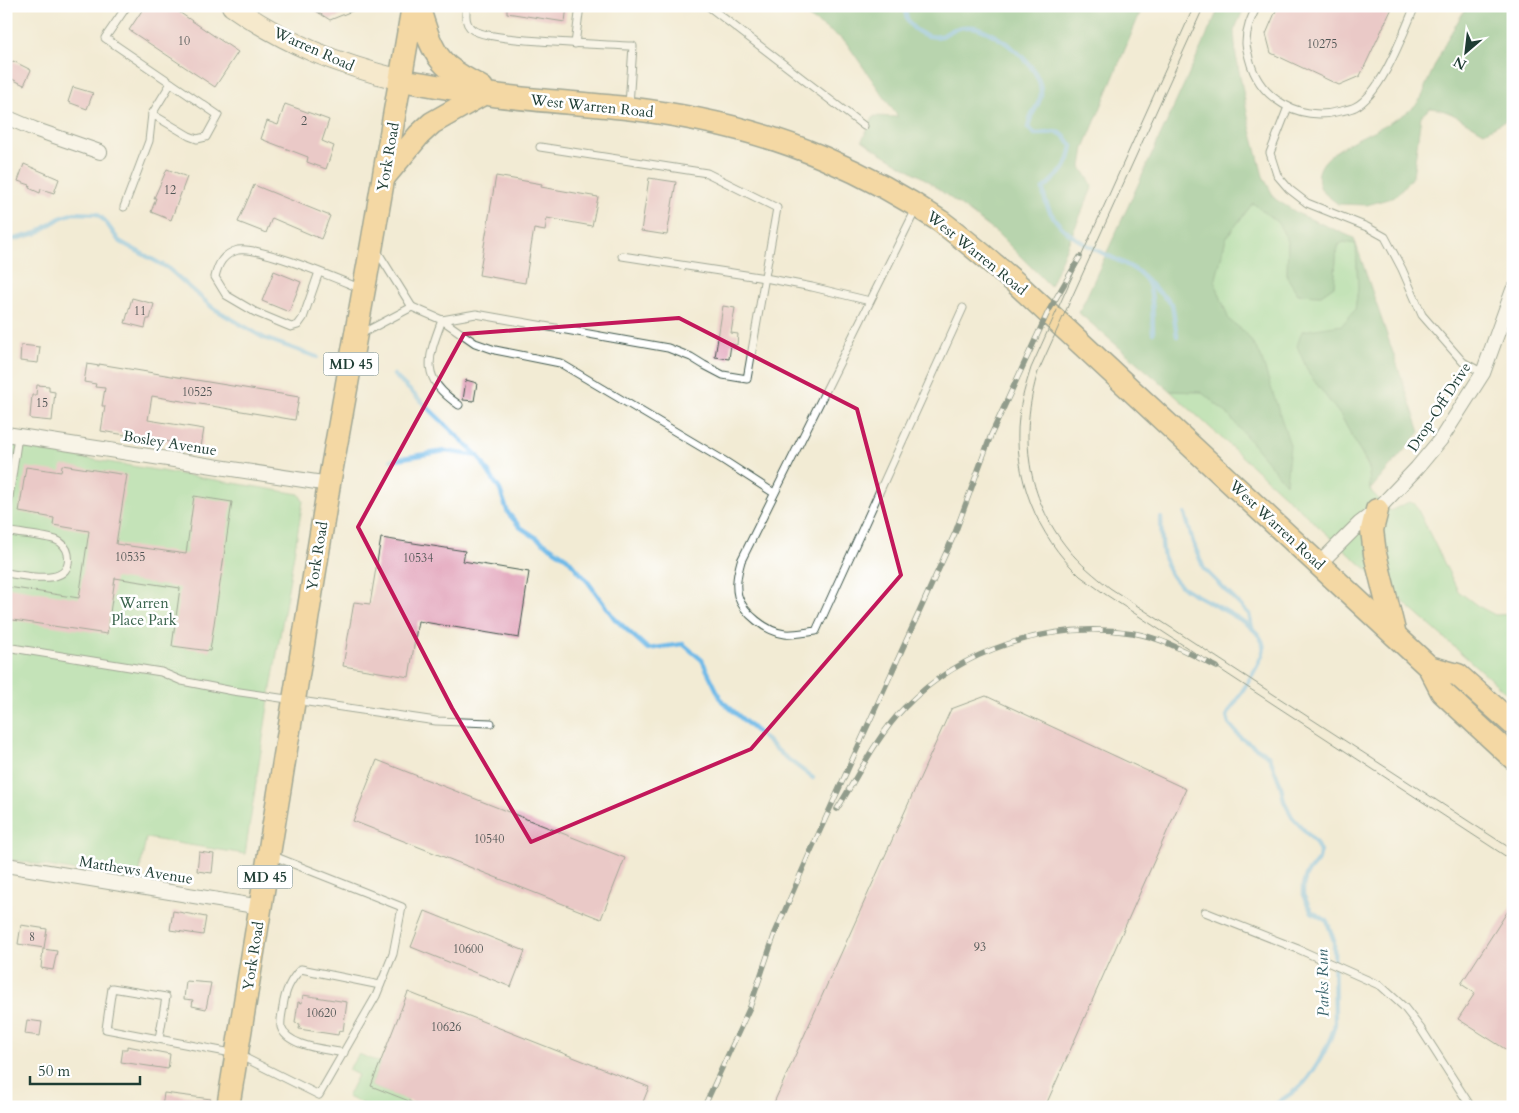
<svg xmlns="http://www.w3.org/2000/svg" width="1519" height="1113" viewBox="0 0 1519 1113" font-family="Cardo,serif">
<style>
.green{fill:#8cd997;stroke:#568b66}
.forest{fill:#71b980;stroke:#487b5a}
.lines{fill:none;stroke-linecap:round;stroke-linejoin:round}
.stream{stroke:#6fbae8;stroke-width:4.5}
.building{fill:#e1a0b8}
.lane-casing{stroke:#3f574c;stroke-width:9}
.street-casing{stroke:#3f574c;stroke-width:16}
.secondary-casing{stroke:#3f574c;stroke-width:22}
.primary-casing{stroke:#3f574c;stroke-width:25}
.lane{stroke:#fff;stroke-width:7}
.street{stroke:#fff;stroke-width:14}
.secondary{stroke:#fbe6c4;stroke-width:20}
.primary{stroke:#f6c16b;stroke-width:22}
.tram{stroke:#1f3d34;stroke-width:1}
.rail-casing{stroke:#1f3d34;stroke-width:5.5}
.rail{stroke:#fff;stroke-width:4;stroke-dasharray:11;stroke-linecap:butt}
.marked{fill:none;stroke:#c2185b;stroke-width:4;stroke-linejoin:round}
.labels{text-anchor:middle;stroke-width:5;stroke-linejoin:round;paint-order:stroke}
.number-label{font-size:12px;fill:#505655}
.shield{fill:#fff;stroke:#627771;stroke-width:1}
.shield-label{font-size:14px;font-weight:bold;fill:#1f3d34}
.street-label{font-size:15px;fill:#1f3d34;stroke:#fff}
.park-label{font-size:15px;fill:#3a644d;stroke:#fff}
.water-label{font-size:16px;font-style:italic;fill:#37626a;stroke:#fff}
</style>
<rect width="100%" height="100%" fill="#fff"/>
<filter id="ink" filterUnits="userSpaceOnUse"><feTurbulence type="fractalNoise" baseFrequency=".02" numOctaves="2"/><feDisplacementMap in="SourceGraphic" scale="10" xChannelSelector="R" yChannelSelector="G"/><feConvolveMatrix kernelMatrix="1 2 1 2 8 2 1 2 1" color-interpolation-filters="sRGB"/></filter>
<filter id="wash" filterUnits="userSpaceOnUse"><feTurbulence type="fractalNoise" baseFrequency=".0096" numOctaves="4" result="noise"/><feDisplacementMap in="SourceGraphic" scale="20" xChannelSelector="R" yChannelSelector="G"/><feGaussianBlur stdDeviation="1.12" result="paint"/><feColorMatrix in="noise" values="0 0 0 0 0 0 0 0 0 0 0 0 0 0 0 0 0 1.4 0 .05"/><feComposite in="paint" operator="in"/></filter>
<g filter="url(#wash)">
<rect width="100%" height="100%" fill="#f2ebd4"/>
<g class="green">
<path d="M1253,203L1278,223L1288,241L1287,277L1298,294L1321,295L1334,286L1337,246L1343,242L1356,244L1358,289L1355,310L1309,374L1341,416L1369,468L1370,490L1390,511L1409,502L1415,504L1458,591L1478,606L1495,615L1513,614V699L1329,536L1170,391L1201,392L1226,412L1286,483L1274,399L1260,354L1245,332L1229,321L1215,282L1226,238Z"/>
<path d="M6,445L299,494L303,501L267,712L245,854L146,838L138,881L6,859Z"/>
<path d="M359,1054L380,1063L371,1086L408,1100L406,1107H371L347,1097L358,1075L348,1070Z"/>
</g>
<g class="forest">
<path d="M792,6H1143L1084,148L1081,167L1093,186L1050,286L997,233L925,179L876,150L862,140L874,116L898,117L845,41Z"/>
<path d="M1220,6H1245L1234,31L1236,56L1250,126L1263,176L1275,199L1299,214L1354,238L1420,432L1370,490L1369,467L1341,416L1309,374L1297,346L1302,331L1342,325L1355,310L1358,289L1356,244L1343,242L1337,246L1334,286L1321,295L1298,294L1287,277L1288,241L1278,223L1253,203L1226,238L1215,282L1229,320L1245,332L1260,354L1290,445L1286,484L1226,412L1201,392L1170,391L1079,313Z"/>
<path d="M1467,6H1513V113L1509,119L1484,132C1467,123 1449,109 1430,108L1421,116L1413,176L1395,197L1367,205L1338,204C1333,200 1324,194 1321,189C1299,140 1421,130 1425,87L1446,41Z"/>
</g>
<g class="lines">
<g class="stream">
<path d="M904,6C905,11 906,17 908,21C914,32 929,39 941,36C945,35 943,35 947,33C954,28 965,26 973,27C997,31 1042,66 1041,93C1041,102 1034,109 1031,117C1029,121 1029,125 1028,128L1035,134C1055,134 1058,125 1072,146L1069,159L1064,169L1043,189C1048,232 1088,245 1121,262C1131,267 1143,273 1148,283C1154,294 1152,320 1153,333"/>
<path d="M6,238L15,239L37,233L60,218L74,213L97,214L105,221L119,241L168,268L213,308L264,338L317,357"/>
<path d="M1149,283L1172,304L1177,336"/>
<path d="M394,375L478,456L500,490L508,513L520,527L567,558L588,582L614,618L648,649L683,644L702,660L722,701L785,757L813,778"/>
<path d="M391,460L445,451L478,456"/>
<path d="M1185,514L1193,542L1204,569L1249,614L1252,628"/>
<path d="M1161,518C1162,540 1160,562 1175,580C1189,599 1271,622 1263,652C1258,670 1237,698 1227,716L1229,724L1241,738L1269,756L1281,786L1284,801L1292,817L1316,843L1320,852L1319,859L1306,875L1303,886V895L1312,912L1327,921L1334,941L1335,1024C1331,1042 1316,1069 1304,1083C1295,1092 1282,1099 1272,1107"/>
</g>
</g>
<g id="blocks">
<g class="building">
<path d="M145,6H170L238,52L215,87L129,30Z"/>
<path d="M308,6H362V7L330,20Z"/>
<path d="M507,6H567L565,22L507,13Z"/>
<path d="M1278,6H1393L1360,76L1339,85L1271,53L1266,34Z"/>
<path d="M6,60L12,63L13,61L31,70L24,85L6,76Z"/>
<path d="M73,87L93,93L87,109L68,102Z"/>
<path d="M285,104L329,120L322,141L334,146L326,169L307,162L308,157L261,139L267,121L278,125Z"/>
<path d="M24,164L59,179L54,193L41,189L40,193L29,188L30,185L18,181Z"/>
<path d="M167,169L187,177L171,220L151,212L156,198H154Z"/>
<path d="M496,176L542,184L541,187L598,197L592,226L547,218L545,231L534,229L525,283L479,275Z"/>
<path d="M649,178L676,182L667,235L641,231Z"/>
<path d="M254,185L330,216L321,239L272,218L266,233L238,222Z"/>
<path d="M274,271L301,282L289,312L262,301Z"/>
<path d="M132,298L154,304L150,319H147L145,328L125,323Z"/>
<path d="M723,306L735,308L731,333L738,334L737,345L731,344L729,359L715,357Z"/>
<path d="M21,345L40,347L38,363L20,361Z"/>
<path d="M87,364L99,366V364L299,397L295,420L152,396L148,420L204,429L201,447L101,431L105,406H102L105,388L95,387L96,384L84,382Z"/>
<path d="M466,380L477,383L474,401L463,400Z"/>
<path d="M37,385L49,386V391L55,392L52,421L31,419L30,417L32,395H36Z"/>
<path d="M62,465L127,475L116,544L186,554L194,496L232,502L210,651L172,646L180,588L115,578L107,634L6,619L8,587L79,598L89,531L53,525L54,518L19,512L26,467L61,472Z"/>
<path d="M381,538L465,551L463,561L529,572L519,638L418,621L409,677L343,666L354,602L370,604Z"/>
<path d="M986,696L1186,789L1045,1107H772L951,709Z"/>
<path d="M377,760L625,858L601,919L353,821Z"/>
<path d="M199,852L214,854L212,873L197,871Z"/>
<path d="M1513,903V1054L1458,1019L1475,993L1461,984Z"/>
<path d="M173,911L206,917L203,935L170,930Z"/>
<path d="M425,911L525,951L511,987L411,947Z"/>
<path d="M21,925L47,929L44,948L18,944Z"/>
<path d="M43,949L57,951L53,970L41,968Z"/>
<path d="M186,981L211,983L206,1009L192,1006L193,1000L184,999Z"/>
<path d="M408,992L649,1087L641,1107H424L371,1086Z"/>
<path d="M303,995L347,1002L343,1031L339,1030L338,1035L299,1029L300,1024L295,1023L298,1002L302,1003Z"/>
<path d="M27,1020L42,1022L40,1036L25,1034Z"/>
<path d="M127,1046L170,1054L168,1069L121,1062L123,1049H127Z"/>
<path d="M164,1093L211,1099V1107H162Z"/>
</g>
</g>
</g>
<g filter="url(#ink)">
<use href="#blocks" fill-opacity="0" stroke="#3f574c" stroke-width="1"/>
<g class="lines">
<g class="lane-casing">
<g id="lane">
<path d="M467,6C465,15 465,25 473,30C483,36 496,36 507,38C549,43 591,44 633,46L629,105"/>
<path d="M708,6L864,126"/>
<path d="M1257,6C1251,18 1246,29 1246,43C1246,48 1248,53 1249,58C1259,99 1299,122 1341,111C1345,110 1351,109 1355,107C1382,93 1403,34 1415,6"/>
<path d="M575,44L580,6"/>
<path d="M1288,107L1270,153L1277,175L1289,189L1307,203L1367,227L1385,237L1402,269L1422,315L1463,362L1483,373"/>
<path d="M152,114L171,83"/>
<path d="M124,207L149,141L152,114L189,136L197,139L206,137L218,115L105,38L127,6"/>
<path d="M916,209L741,561C738,572 735,584 738,596C743,613 767,632 785,634C795,635 806,632 816,631L963,308"/>
<path d="M622,256L765,278L812,287L870,301"/>
<path d="M319,272L303,318L298,325L291,327L255,312L226,295L215,277C218,264 223,254 238,250C260,246 337,279 362,289"/>
<path d="M412,307L442,320L475,343L495,350L560,363L723,460L774,493"/>
<path d="M361,334L412,307L377,251"/>
<path d="M459,405C420,378 427,360 442,320L476,314L668,348L691,357L704,365L723,375L747,379L777,208L707,173L540,147"/>
<path d="M6,518L18,436"/>
<path d="M6,531C19,534 45,536 56,540C62,542 67,548 68,554C74,589 24,575 6,573"/>
<path d="M6,647L161,672L182,681L233,691L436,721L491,723"/>
<path d="M1205,912L1298,949L1381,986L1404,1007L1421,1029L1471,1107"/>
<path d="M159,1039L166,997L112,988L106,1029L237,1054L319,1095L376,996L393,954L402,907L271,855"/>
<path d="M344,1053C327,1049 287,1047 281,1027C280,1021 282,1013 283,1007C285,991 290,980 301,969L380,985"/>
</g>
</g>
<g class="street-casing">
<g id="street">
<path d="M6,117L34,129L100,152"/>
<path d="M6,434L329,484"/>
<path d="M1319,564L1360,523L1377,510L1417,468L1441,439L1483,373L1513,290"/>
<path d="M6,865L261,907"/>
</g>
</g>
<g class="secondary-casing">
<path id="secondary" d="M232,6C286,44 337,64 401,80"/>
</g>
<g class="primary-casing">
<g id="primary">
<path d="M418,6C424,24 429,46 442,61C452,73 469,80 482,88"/>
<path d="M401,80C432,85 463,91 494,95C538,101 582,103 626,108C693,116 762,131 824,158C864,175 903,196 940,221C966,240 991,262 1016,283L1429,667L1442,692L1513,758"/>
<path d="M385,176L419,135L432,123L483,94"/>
<path d="M1377,510L1372,530L1375,554L1395,635"/>
<path d="M1429,667L1458,675L1513,724"/>
<path d="M228,1107L329,484L372,244L413,6"/>
</g>
</g>
<use href="#lane" class="lane"/>
<use href="#street" class="street"/>
<use href="#secondary" class="secondary"/>
<use href="#primary" class="primary"/>
<g class="tram">
<path d="M1194,6L1031,368C1026,384 1021,400 1019,417C1012,475 1037,536 1080,576C1088,582 1097,588 1105,594L1513,861"/>
<path d="M1204,6L1038,372C1019,435 1026,497 1068,549C1080,564 1095,576 1110,588L1513,850"/>
</g>
<g class="rail-casing">
<g id="rail">
<path d="M837,809C858,776 876,737 904,708C961,649 1051,620 1133,633C1163,638 1190,654 1217,667"/>
<path d="M704,1107L750,1007L775,933L808,857L955,533L991,435L1048,312L1080,257"/>
</g>
</g>
<use href="#rail" class="rail"/>
</g>
</g>
<path d="M0 0H1519V1113H0ZM679,318L857,409L901,575L751,749L531,842L452,708L358,527L464,334Z" fill="#f2ebd4" fill-opacity=".55" fill-rule="evenodd"/>
<path class="marked" d="M679,318L857,409L901,575L751,749L531,842L452,708L358,527L464,334Z"/>
<g class="labels">
<g class="number-label">
<text x="184" y="45">10</text>
<text x="1322" y="48">10275</text>
<text x="304" y="125">2</text>
<text x="170" y="194">12</text>
<text x="140" y="315">11</text>
<text x="197" y="396">10525</text>
<text x="42" y="407">15</text>
<text x="130" y="561">10535</text>
<text x="418" y="562">10534</text>
<text x="489" y="843">10540</text>
<text x="32" y="941">8</text>
<text x="980" y="951">93</text>
<text x="468" y="953">10600</text>
<text x="321" y="1017">10620</text>
<text x="446" y="1031">10626</text>
</g>
<g class="shield">
<rect x="323.5" y="352.5" width="55" height="23" rx="4"/>
<rect x="237.5" y="865.5" width="55" height="23" rx="4"/>
</g>
<g class="shield-label">
<text x="351" y="369">MD 45</text>
<text x="265" y="882">MD 45</text>
</g>
<g class="street-label">
<text transform="translate(314 49) rotate(24)" y="5">Warren Road</text>
<text transform="translate(592 106) rotate(6)" y="5">West Warren Road</text>
<text transform="translate(388 157) rotate(-80)" y="5">York Road</text>
<text transform="translate(977 253) rotate(39)" y="5">West Warren Road</text>
<text transform="translate(1439 407) rotate(-57)" y="5">Drop-Off Drive</text>
<text transform="translate(170 443) rotate(9)" y="5">Bosley Avenue</text>
<text transform="translate(1277 525) rotate(43)" y="5">West Warren Road</text>
<text transform="translate(317 556) rotate(-81)" y="5">York Road</text>
<text transform="translate(136 870) rotate(9)" y="5">Matthews Avenue</text>
<text transform="translate(253 956) rotate(-81)" y="5">York Road</text>
</g>
<g class="park-label">
<text x="144" y="608">Warren<tspan x="144" dy="17">Place Park</tspan></text>
</g>
<g class="water-label">
<text transform="translate(1322 983) rotate(-91)" y="6">Parks Run</text>
</g>
</g>
<rect width="1519" height="1113" fill="none" stroke="#fff" stroke-width="25"/>
<g transform="translate(1466 52) rotate(208)" stroke="#ffffff" stroke-width="4" paint-order="stroke">
<path d="M0-4L9 19L0 12L-9 19Z" fill="#1f3d34"/>
<text y="-8" font-size="14" font-weight="bold" text-anchor="middle" fill="#1f3d34">N</text>
</g>
<path d="M30 1076v8h110v-8" fill="none" stroke="#1f3d34" stroke-width="2.5"/>
<text x="38" y="1076" font-size="15" fill="#1f3d34" stroke="#ffffff" stroke-width="4" paint-order="stroke">50 m</text>
</svg>
